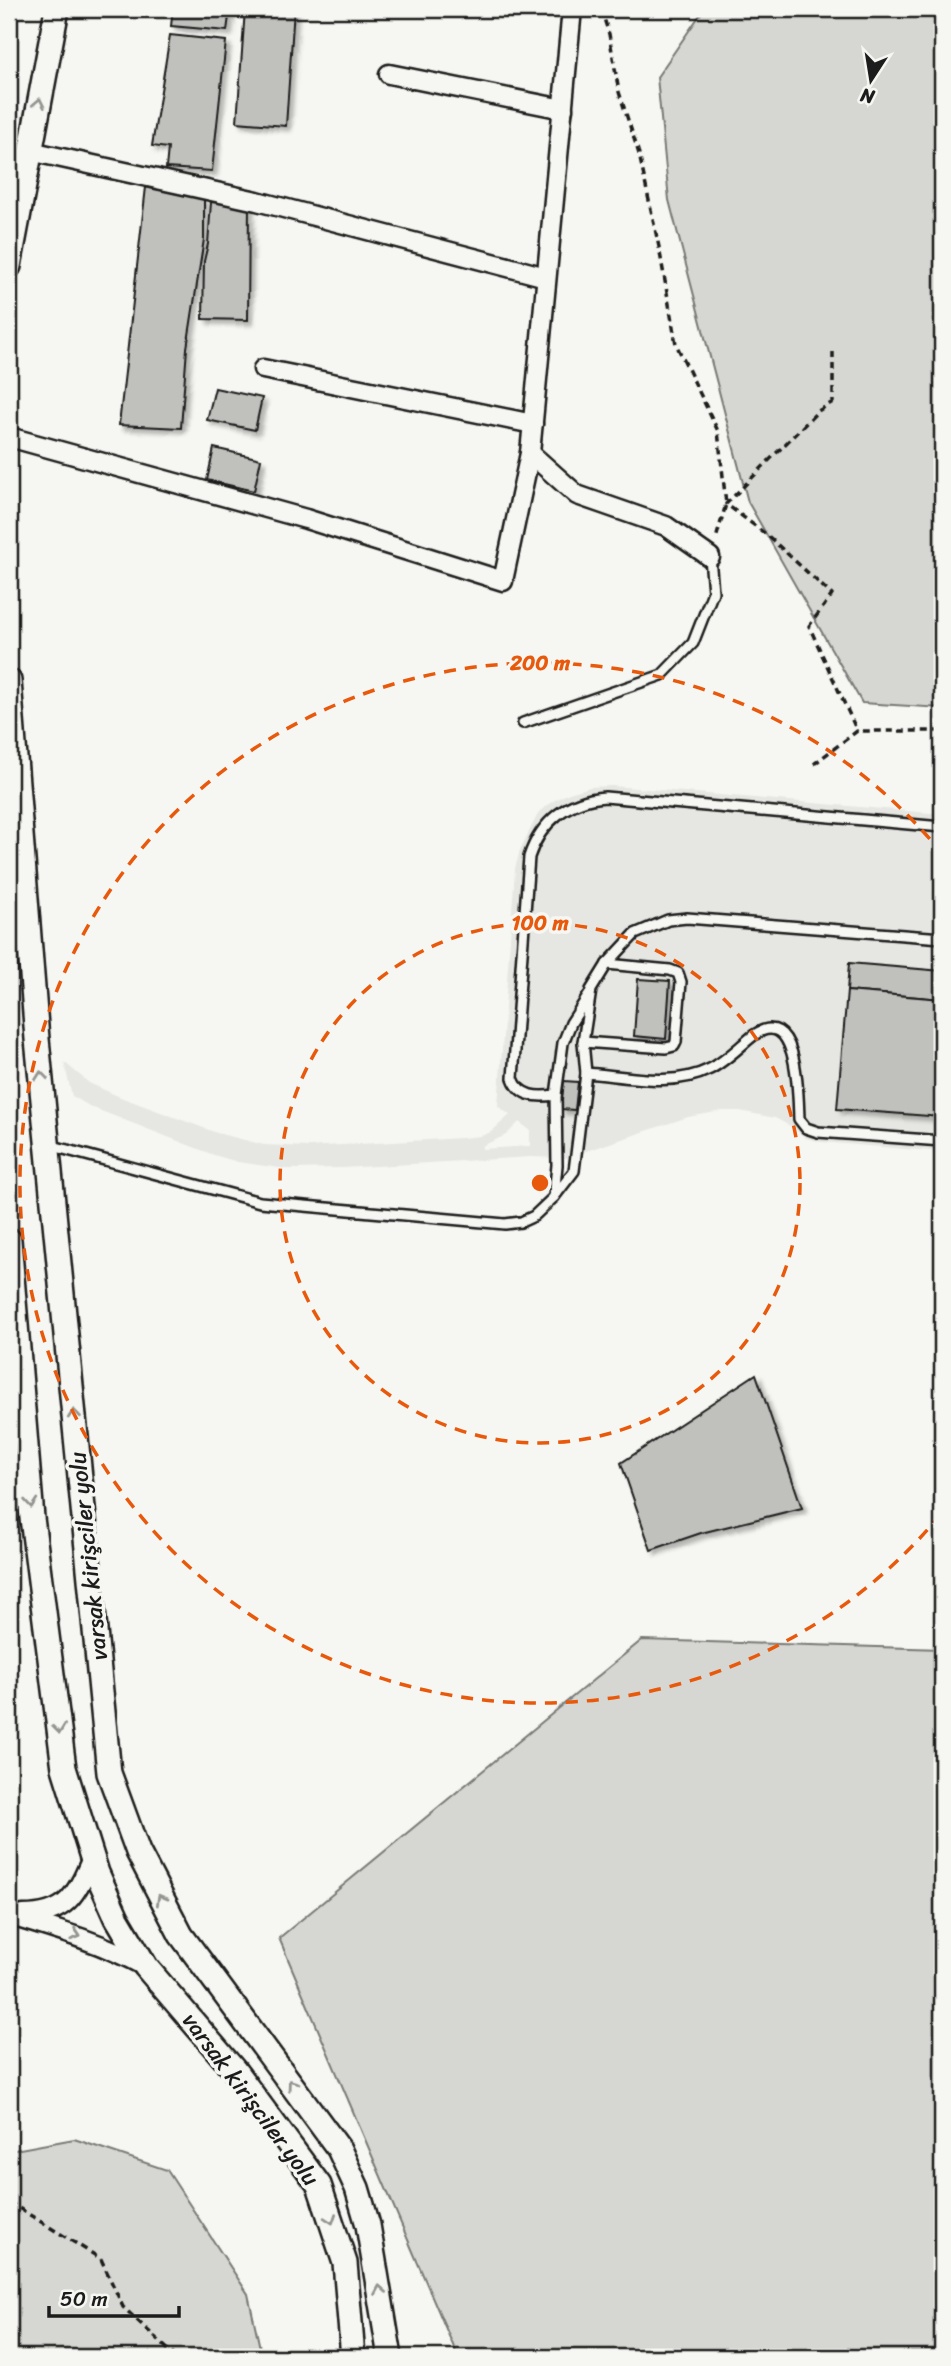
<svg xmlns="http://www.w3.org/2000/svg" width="951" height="2366" viewBox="0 0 951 2366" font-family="Sriracha,sans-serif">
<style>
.built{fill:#e6e6e2;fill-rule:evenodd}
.green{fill:#d6d6d2;stroke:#797977;stroke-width:2}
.building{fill:#c0c0bd;stroke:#1c1c1c;stroke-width:2;filter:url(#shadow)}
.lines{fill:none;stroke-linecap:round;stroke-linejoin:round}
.service-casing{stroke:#1c1c1c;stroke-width:14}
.minor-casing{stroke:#1c1c1c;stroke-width:23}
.tertiary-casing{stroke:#1c1c1c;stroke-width:28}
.path{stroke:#1c1c1c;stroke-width:3.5;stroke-dasharray:7 5;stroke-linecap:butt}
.service{stroke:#f6f6f2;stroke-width:9}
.minor{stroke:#f6f6f2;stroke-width:18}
.tertiary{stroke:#f6f6f2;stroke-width:23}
.oneway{stroke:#949492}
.ring{fill:none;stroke:#e8590c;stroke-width:3.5;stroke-dasharray:12 9}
.labels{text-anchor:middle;stroke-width:7;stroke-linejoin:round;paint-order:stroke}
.street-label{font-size:23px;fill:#1c1c1c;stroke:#f6f6f2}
.centre{fill:#e8590c;stroke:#f6f6f2;stroke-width:3.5}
.ring-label{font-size:21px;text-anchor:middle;font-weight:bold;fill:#e8590c;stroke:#f6f6f2;stroke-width:7;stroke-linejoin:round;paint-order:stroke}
</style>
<defs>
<filter id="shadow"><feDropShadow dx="4.5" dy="4.5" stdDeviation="2" flood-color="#0004"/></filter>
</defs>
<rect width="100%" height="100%" fill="#f6f6f2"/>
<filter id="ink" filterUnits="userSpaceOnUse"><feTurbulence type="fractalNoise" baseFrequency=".0143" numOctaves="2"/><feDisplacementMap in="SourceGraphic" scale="14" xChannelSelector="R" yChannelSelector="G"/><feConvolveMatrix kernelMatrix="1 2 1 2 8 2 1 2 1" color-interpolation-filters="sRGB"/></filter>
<g filter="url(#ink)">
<path class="built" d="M612,786L942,814V1152L821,1142L806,1138L794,1128L775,1118L740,1111H722L688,1117L565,1158L530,1157L342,1168L287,1169L238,1162L214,1155L91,1107L72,1096L64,1062L89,1083L120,1097L217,1133L264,1145L308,1147L462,1138L481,1136L491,1132L510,1115L498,1106L515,869L520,850L539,812L553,801L569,793L590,787ZM519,1122L530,1130V1146L482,1149V1146L506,1135Z"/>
<g class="green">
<path d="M704,9H942V708L862,703L748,502L669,200L657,77Z"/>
<path d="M642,1640L942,1649V2357H458L279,1938Z"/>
<path d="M74,2139L167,2170L248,2294L262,2357H9V2151Z"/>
</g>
<g class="building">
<path d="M173,9H230L227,31L171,26Z"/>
<path d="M245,9H294L286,126L237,122Z"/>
<path d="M170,35L226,41L212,171L166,168L168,148L152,146Z"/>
<path d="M146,187L204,199V239L187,348L181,428L119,425Z"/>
<path d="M211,202L249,203L248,320L203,319L204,261L208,244Z"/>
<path d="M215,388L262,398L255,430L207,420Z"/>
<path d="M214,448L261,459L254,491L207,480Z"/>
<path d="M849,963L942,971V999L847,991Z"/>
<path d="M638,979L670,981L666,1039L634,1036Z"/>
<path d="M847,991L942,999V1117L837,1109Z"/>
<path d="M564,1081L578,1082L575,1110L561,1109Z"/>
<path d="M756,1374L802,1508L701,1533L651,1550L621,1463Z"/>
</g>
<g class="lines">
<g class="service-casing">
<g id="service">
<path d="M523,723L662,675L693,643L713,592L710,557"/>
<path d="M583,1042L666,1048L674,1046L676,1042L681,982L678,973L670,970L607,964"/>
<path d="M586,1073C626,1076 673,1088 710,1069C726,1061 740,1046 754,1035C799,1005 798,1096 799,1119L806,1128L818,1132L942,1141"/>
<path d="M556,1095C538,1097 520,1098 513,1078L529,857C541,821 568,800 605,797L942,827"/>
<path d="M49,1145L260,1202L505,1224L521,1222L534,1216L554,1197L574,1171L586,1073L583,1042L591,990L607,964L635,934L668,920L687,918L942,938"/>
<path d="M554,1197L557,1165L556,1095L563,1043L571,1023L589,995"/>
</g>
</g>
<g class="minor-casing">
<g id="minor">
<path d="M389,74L563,109"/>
<path d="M30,151L257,201L546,277"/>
<path d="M263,369L533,424"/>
<path d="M9,437L306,519L503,581L530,453L572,9"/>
<path d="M530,453L577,495L666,526L710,557"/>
<path d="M23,1915C67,1915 76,1895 92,1858"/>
<path d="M11,1916C58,1930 103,1943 146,1967"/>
</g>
</g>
<g class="tertiary-casing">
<g id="tertiary">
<path d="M9,266L57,9"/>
<path d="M9,681L37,1039L109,1773L138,1852L181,1935L339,2149L357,2188L368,2225L390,2357"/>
<path d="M9,1240L32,1518L64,1768L97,1873L117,1918L146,1967L235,2071L319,2185L345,2263L353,2357"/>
</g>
</g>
<g class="path">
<path d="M601,9L609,34L619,92L639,154L659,247L676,344L718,431L726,504L716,539"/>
<path d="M833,352V402L818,411L726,504L767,535L832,595L809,626L857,731"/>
<path d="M814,764L857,731H942"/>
<path d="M9,2202L101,2259L123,2307L176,2357"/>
</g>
<use href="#service" class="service"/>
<use href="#minor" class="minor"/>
<use href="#tertiary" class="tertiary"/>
</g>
<defs><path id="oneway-chevron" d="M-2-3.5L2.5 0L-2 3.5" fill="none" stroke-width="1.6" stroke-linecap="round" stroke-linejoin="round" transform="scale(1.75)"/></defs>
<g class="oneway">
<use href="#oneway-chevron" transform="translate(39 103) rotate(-79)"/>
<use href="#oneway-chevron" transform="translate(41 1076) rotate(-96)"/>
<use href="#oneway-chevron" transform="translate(74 1414) rotate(-96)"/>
<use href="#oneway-chevron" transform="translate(31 1503) rotate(85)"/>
<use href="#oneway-chevron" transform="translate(59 1729) rotate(83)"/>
<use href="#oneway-chevron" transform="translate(161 1899) rotate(-119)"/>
<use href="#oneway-chevron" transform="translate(76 1935) rotate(18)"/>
<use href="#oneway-chevron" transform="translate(292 2084) rotate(-126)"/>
<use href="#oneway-chevron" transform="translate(331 2219) rotate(71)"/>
<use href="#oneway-chevron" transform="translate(380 2290) rotate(-100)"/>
</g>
</g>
<g class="ring">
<circle cx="540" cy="1183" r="260"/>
<path d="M941 1514A520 520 0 1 1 941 852"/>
</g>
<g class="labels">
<g class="street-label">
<text transform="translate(88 1556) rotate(-96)" y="8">varsak kirişciler yolu</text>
<text transform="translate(251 2099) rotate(53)" y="8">varsak kirişciler yolu</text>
</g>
</g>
<circle cx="540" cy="1183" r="10" class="centre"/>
<g class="ring-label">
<text x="540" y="670">200 m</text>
<text x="540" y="930">100 m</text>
</g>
<rect width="951" height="2366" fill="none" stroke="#f6f6f2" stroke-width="35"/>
<rect x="18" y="18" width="916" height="2331" fill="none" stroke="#1c1c1c" stroke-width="2.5" filter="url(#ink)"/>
<g transform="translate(871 80) rotate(192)" stroke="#f6f6f2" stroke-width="5" paint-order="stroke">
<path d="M0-5L12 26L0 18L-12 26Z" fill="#1c1c1c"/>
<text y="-10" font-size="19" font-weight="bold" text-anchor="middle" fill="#1c1c1c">N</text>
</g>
<path d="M49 2306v10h130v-10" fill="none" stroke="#1c1c1c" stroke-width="3.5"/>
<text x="60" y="2306" font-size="21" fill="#1c1c1c" stroke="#f6f6f2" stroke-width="5" paint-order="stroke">50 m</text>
</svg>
